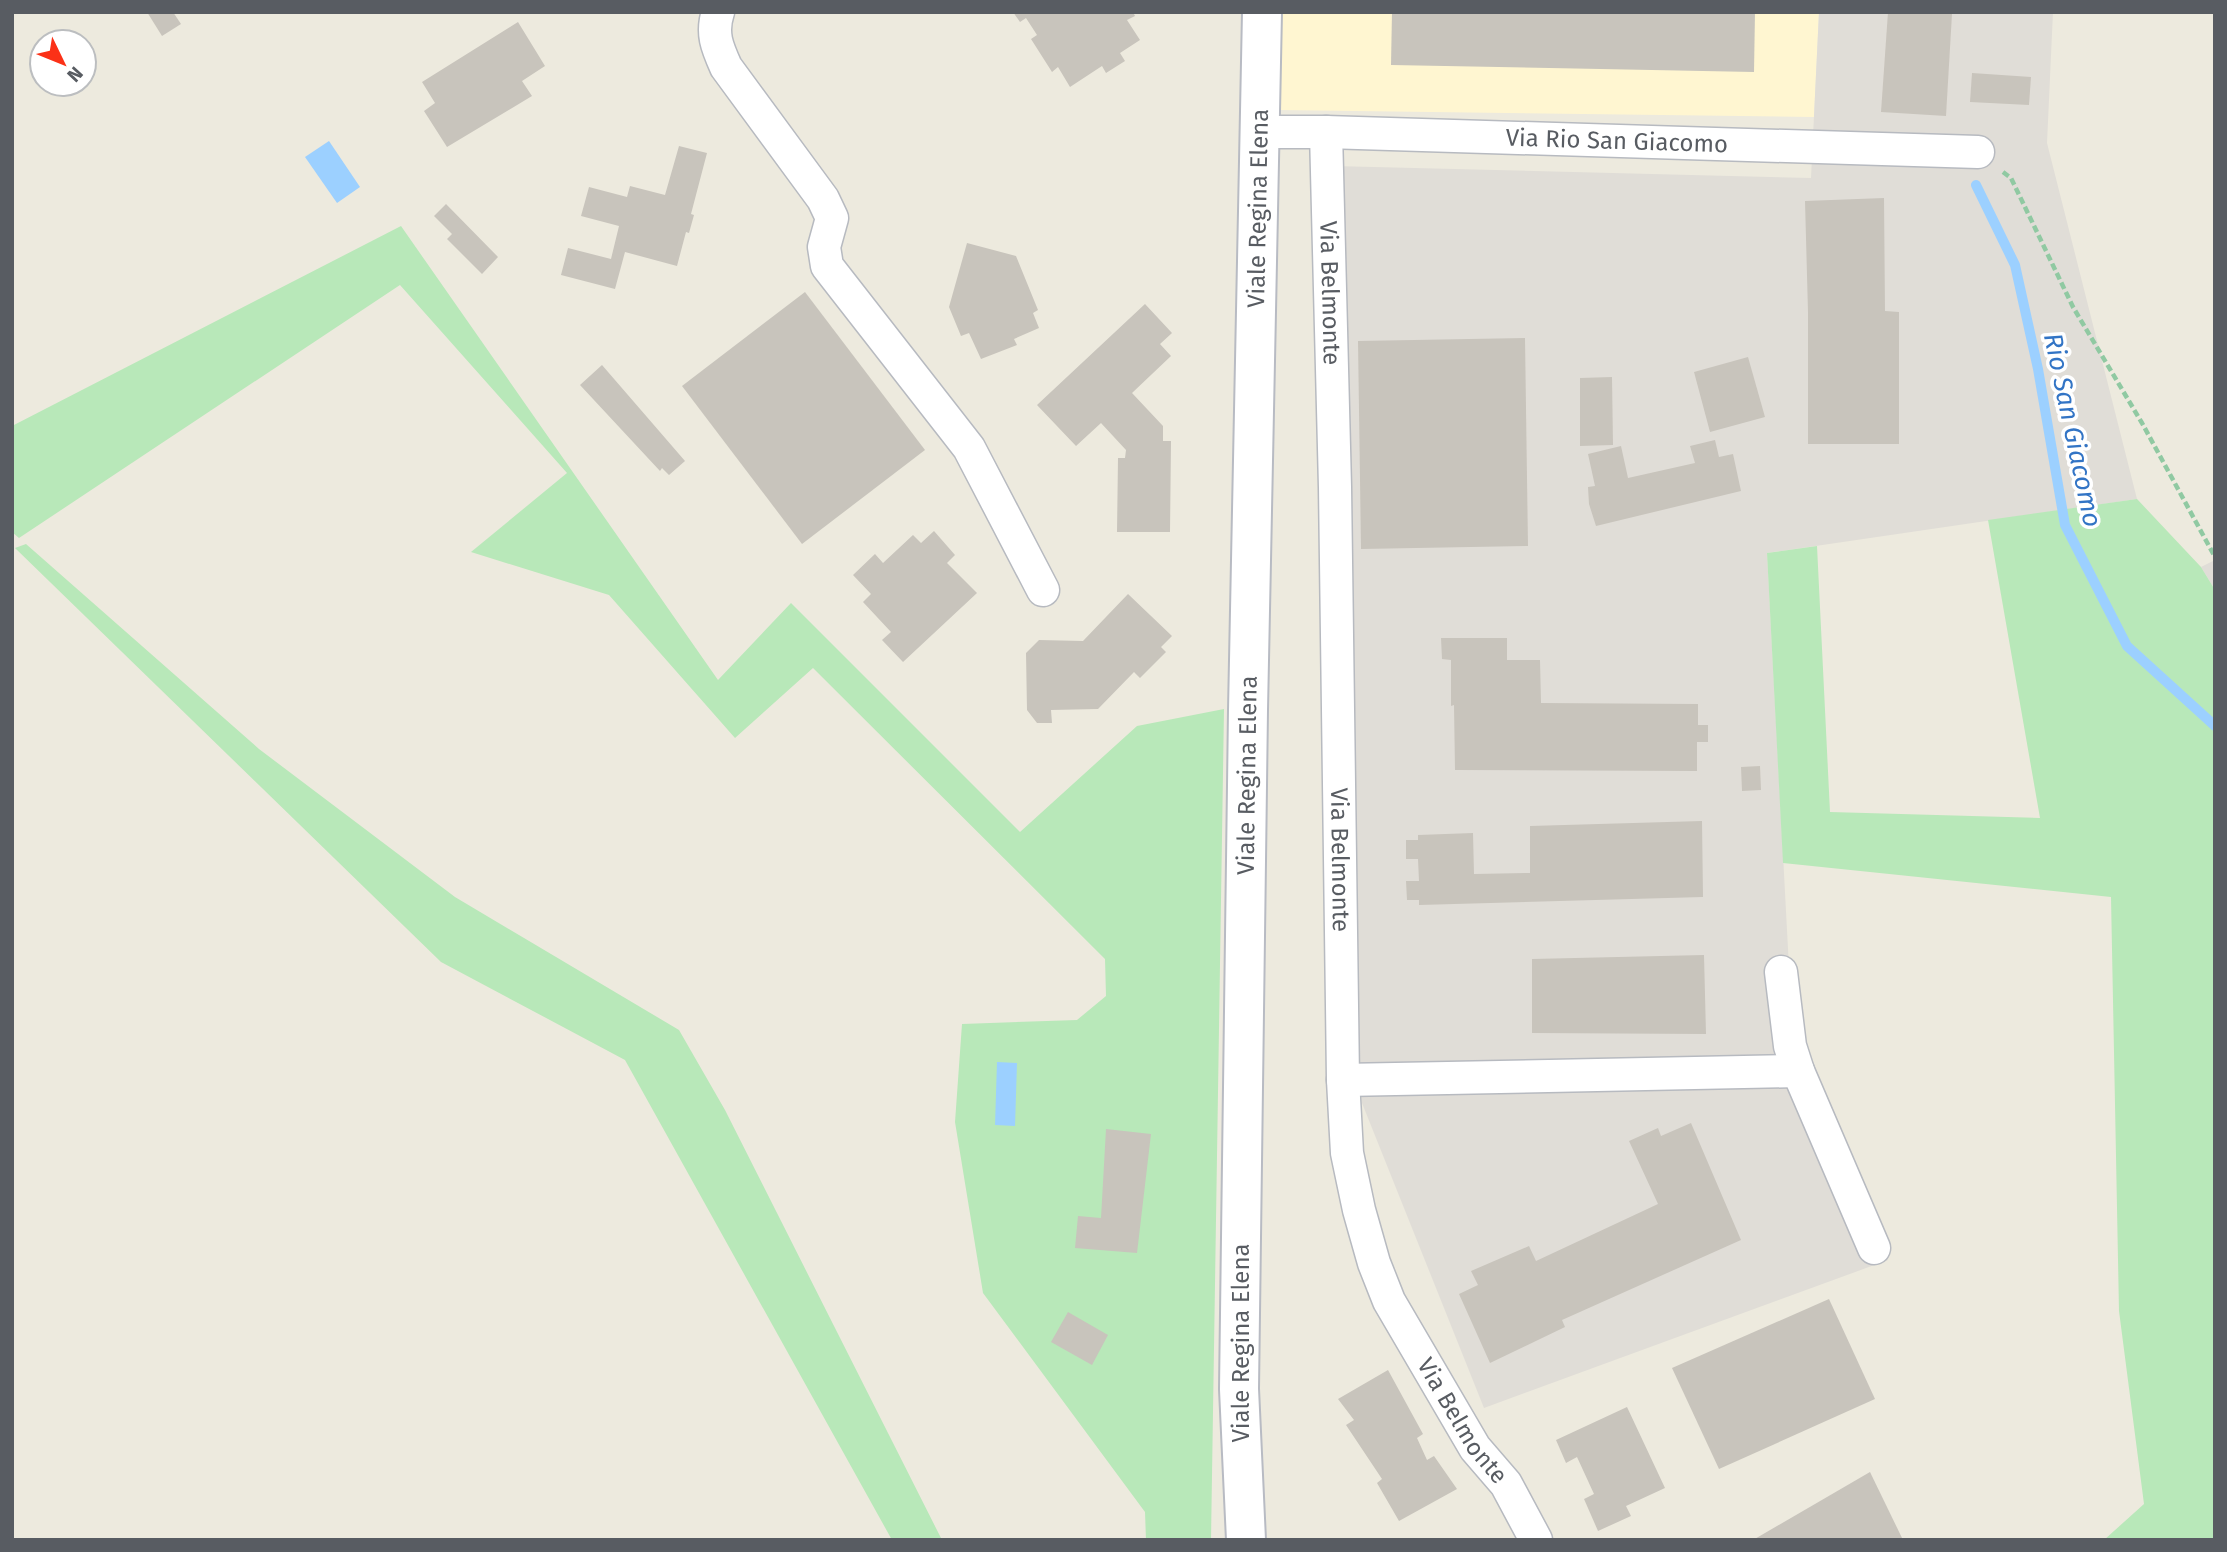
<svg xmlns="http://www.w3.org/2000/svg" width="2227" height="1552" viewBox="0 0 2227 1552" font-family="'Fira Sans',sans-serif">
<style>
.commercial{fill:#fff6d1}
.industrial{fill:#e0ddd7}
.green{fill:#b8e8b9}
.water{fill:#9cd0ff}
.lines{fill:none;stroke-linecap:round;stroke-linejoin:round}
.stream{stroke:#9cd0ff;stroke-width:10}
.building{fill:#c8c4bc}
.street-casing{stroke:#b7bac0;stroke-width:35}
.secondary-casing{stroke:#b8bbc3;stroke-width:42}
.path{stroke:#90c9a2;stroke-width:4.5;stroke-dasharray:7 3.5;stroke-linecap:butt}
.street{stroke:#fff;stroke-width:32}
.secondary{stroke:#fff;stroke-width:38}
.labels{text-anchor:middle;stroke-width:7;stroke-linejoin:round;paint-order:stroke}
.street-label{font-size:24px;fill:#585c62;stroke:#fff}
.water-label{font-size:26px;font-style:italic;fill:#3274c5;stroke:#fff}
</style>
<rect width="100%" height="100%" fill="#edeade"/>
<path class="commercial" d="M1282,12H1819L1814,117L1278,110Z"/>
<g class="industrial">
<path d="M1819,12H2053L2047,143L2137,499L1767,553L1792,1024L1888,1260L1484,1408L1362,1103L1357,1036L1333,166L1811,178Z"/>
<path d="M2215,560V590L2201,567Z"/>
</g>
<g class="green">
<path d="M401,226L718,680L791,603L1020,832L1137,726L1224,709L1211,1540H1146L1145,1512L983,1293L955,1122L962,1024L1077,1020L1106,996L1105,959L813,668L735,738L609,595L471,552L567,473L400,285L19,538L12,532V426Z"/>
<path d="M2137,499L2201,567L2215,590V1540H2104L2144,1504L2119,1311L2111,897L1783,863L1767,553L1817,546L1830,812L2040,818L1988,520Z"/>
<path d="M26,544L259,749L455,897L679,1030L725,1110L942,1540H892L625,1060L441,962L15,548Z"/>
</g>
<g class="water">
<path d="M329,141L360,187L337,203L305,157Z"/>
<path d="M997,1062L1017,1063L1015,1126L995,1125Z"/>
</g>
<g class="lines">
<path class="stream" d="M1976,185L2015,265L2038,369L2065,525L2127,646L2215,726"/>
</g>
<g class="building">
<path d="M147,12H173L181,24L162,36Z"/>
<path d="M1013,12H1133L1135,16L1127,20L1140,40L1120,53L1125,61L1106,73L1102,66L1070,87L1058,67L1052,72L1031,39L1037,35L1026,18L1020,22Z"/>
<path d="M1392,12H1755L1754,72L1391,65Z"/>
<path d="M1888,12L1952,14L1946,116L1881,112Z"/>
<path d="M518,22L545,66L522,81L532,96L447,147L424,111L435,103L422,82Z"/>
<path d="M1972,73L2031,77L2029,105L1970,102Z"/>
<path d="M679,146L707,153L691,214L694,215L689,233L686,232L677,266L625,252L615,289L561,275L568,248L611,259L619,226L581,216L589,187L627,197L630,186L665,195Z"/>
<path d="M1884,198L1885,311L1899,312V444H1808V312L1805,201Z"/>
<path d="M446,204L498,257L482,274L447,239L452,234L434,216Z"/>
<path d="M967,243L1016,256L1038,310L1033,313L1039,328L1014,339L1017,345L981,359L969,333L961,336L949,307Z"/>
<path d="M805,292L925,450L802,544L682,386Z"/>
<path d="M1145,304L1172,333L1160,344L1171,356L1132,393L1163,426V441H1171L1170,532H1117L1118,458H1125L1126,450L1101,423L1076,446L1037,405Z"/>
<path d="M1525,338L1528,546L1361,549L1358,341Z"/>
<path d="M1748,357L1765,417L1710,432L1694,372Z"/>
<path d="M602,365L685,461L669,475L662,468L660,471L580,385Z"/>
<path d="M1612,377L1613,445L1580,446V378Z"/>
<path d="M1715,440L1719,457L1733,454L1741,491L1596,526L1589,504L1588,487L1595,486L1588,454L1621,446L1628,478L1695,463L1690,446Z"/>
<path d="M934,531L955,555L947,563L977,593L903,662L882,640L891,632L863,602L871,594L853,575L875,554L883,563L913,535L921,543Z"/>
<path d="M1128,594L1172,636L1161,647L1166,652L1140,678L1134,672L1098,709L1051,710L1052,723H1037L1027,710L1026,653L1039,640L1083,641Z"/>
<path d="M1441,638H1507V660H1540L1541,703L1698,704V725H1708V742H1697V771L1455,770L1454,705L1451,706V660L1442,659Z"/>
<path d="M1760,766L1761,790L1742,791L1741,767Z"/>
<path d="M1702,821L1703,897L1419,905V900H1407L1406,881H1419L1418,859H1406V840H1418V835L1473,833L1474,874L1530,873V826Z"/>
<path d="M1704,955L1706,1034L1532,1033V959Z"/>
<path d="M1691,1123L1741,1240L1562,1320L1565,1327L1490,1363L1459,1294L1478,1285L1471,1271L1529,1246L1536,1261L1658,1204L1629,1141L1658,1128L1661,1136Z"/>
<path d="M1106,1129L1151,1134L1137,1253L1075,1248L1078,1216L1101,1218Z"/>
<path d="M1829,1299L1875,1399L1719,1469L1672,1368Z"/>
<path d="M1068,1312L1108,1335L1092,1365L1051,1342Z"/>
<path d="M1388,1370L1423,1434L1417,1438L1427,1460L1434,1456L1457,1489L1399,1521L1377,1483L1382,1479L1346,1425L1354,1420L1338,1399Z"/>
<path d="M1627,1407L1665,1488L1626,1506L1631,1516L1598,1531L1584,1499L1594,1494L1577,1457L1566,1463L1556,1440Z"/>
<path d="M1870,1472L1903,1540H1753Z"/>
</g>
<g class="lines">
<g class="street-casing">
<g id="street">
<path d="M718,12C711,33 717,47 726,67L823,199L832,218L824,247L827,266L969,448L1043,590"/>
<path id="s1" d="M1257,132H1326L1978,152"/>
<path id="s2" d="M1326,132L1335,487L1343,1080L1347,1153L1359,1210L1374,1263L1389,1301L1475,1448L1506,1484L1536,1540"/>
<path d="M1781,972L1790,1046L1798,1071L1874,1248"/>
<path d="M1343,1080L1798,1071"/>
</g>
</g>
<g class="secondary-casing">
<g id="secondary">
<path id="s3" d="M1246,1540L1239,1389L1248,710L1262,12"/>
</g>
</g>
<path class="path" d="M2003,172L2011,178L2073,307L2142,423L2215,557"/>
<use href="#street" class="street"/>
<use href="#secondary" class="secondary"/>
</g>
<g class="labels">
<g class="street-label">
<text dy="8" stroke="none"><textPath href="#s1" startOffset="360">Via Rio San Giacomo</textPath></text>
<text dy="8" stroke="none"><textPath href="#s3" startOffset="1332">Viale Regina Elena</textPath></text>
<text dy="8" stroke="none"><textPath href="#s2" startOffset="161">Via Belmonte</textPath></text>
<text dy="8" stroke="none"><textPath href="#s3" startOffset="765">Viale Regina Elena</textPath></text>
<text dy="8" stroke="none"><textPath href="#s2" startOffset="728">Via Belmonte</textPath></text>
<text transform="translate(1241 1343) rotate(-90)" y="8">Viale Regina Elena</text>
<text dy="8" stroke="none"><textPath href="#s2" startOffset="1316">Via Belmonte</textPath></text>
</g>
<g class="water-label">
<text transform="translate(2073 430) rotate(78)" y="9">Rio San Giacomo</text>
</g>
</g>
<rect width="2227" height="1552" fill="none" stroke="#585c62" stroke-width="28"/>
<g transform="translate(63 63) rotate(133)"><circle r="33" fill="#ffffff" stroke="#bcbec0" stroke-width="2"/>
<path d="M0-5L12 26L0 18L-12 26Z" fill="#fb3117"/>
<text y="-10" font-size="19" font-weight="bold" text-anchor="middle" fill="#585c62">N</text>
</g>
</svg>
